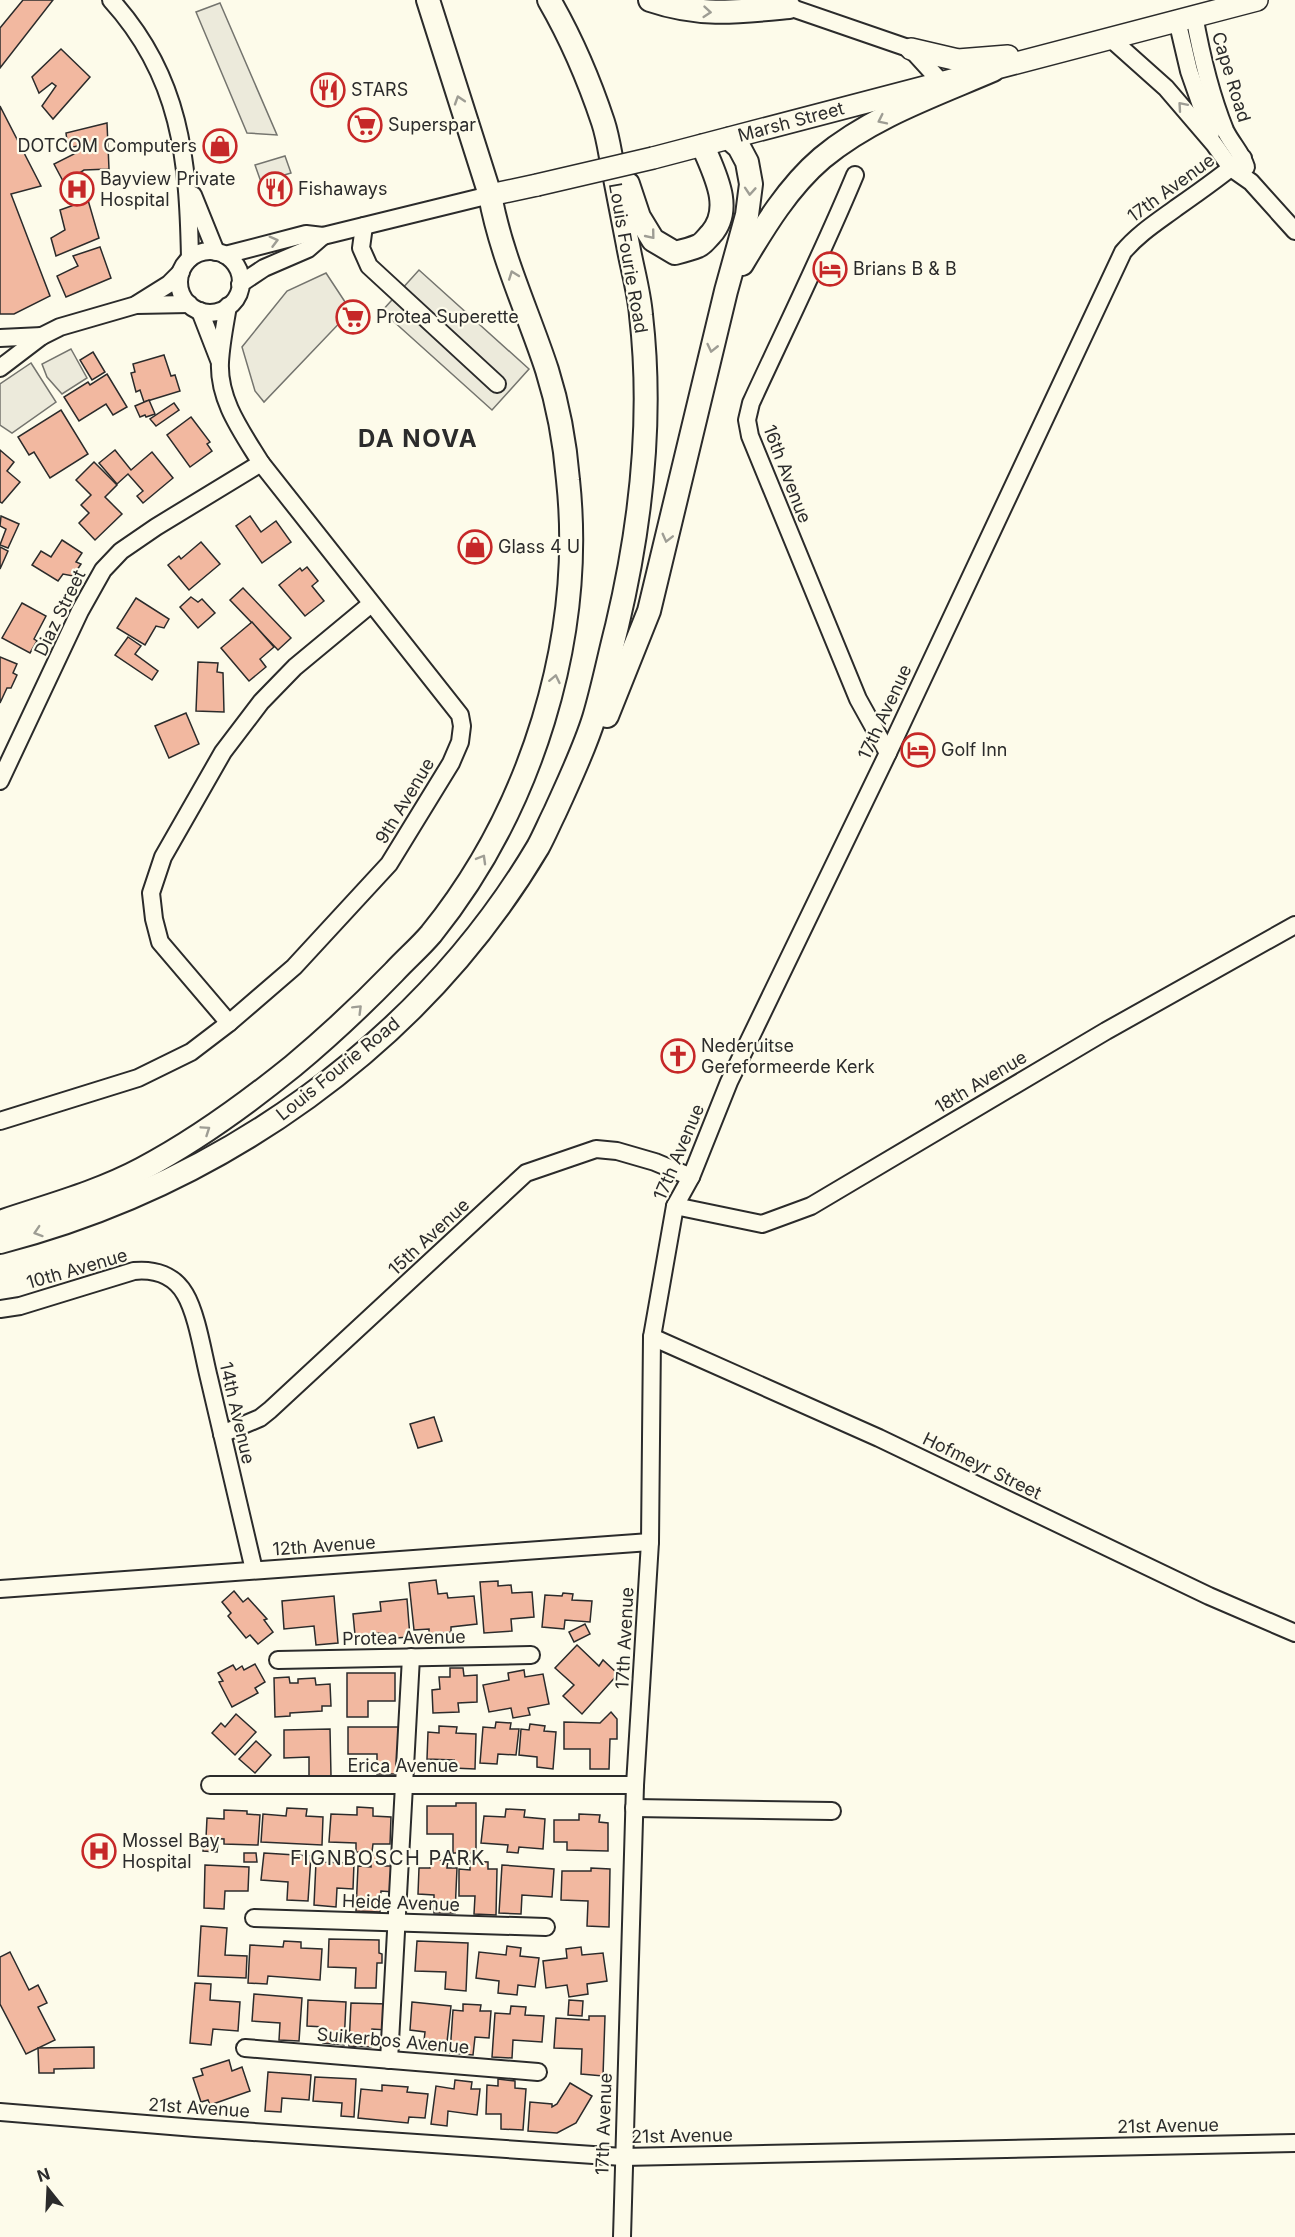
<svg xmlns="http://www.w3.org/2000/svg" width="1295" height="2237" viewBox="0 0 1295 2237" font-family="Inter,sans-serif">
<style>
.parking{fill:#eceadb;stroke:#74746e;stroke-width:1.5}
.building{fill:#f2b8a0;stroke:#2b2b2b;stroke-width:1.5}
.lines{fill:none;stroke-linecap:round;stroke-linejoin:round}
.minor-casing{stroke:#2b2b2b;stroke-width:20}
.tertiary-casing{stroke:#2b2b2b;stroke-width:24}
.secondary-casing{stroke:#2b2b2b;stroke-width:26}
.minor{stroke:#fdfbea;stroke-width:16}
.tertiary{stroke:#fdfbea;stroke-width:21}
.secondary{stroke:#fdfbea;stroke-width:22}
.tertiary-bridge-casing{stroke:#2b2b2b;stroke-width:24;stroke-linecap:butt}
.tertiary-bridge{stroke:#fdfbea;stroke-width:21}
.oneway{stroke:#9e9d94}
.labels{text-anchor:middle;stroke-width:4.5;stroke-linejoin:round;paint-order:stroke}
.street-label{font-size:18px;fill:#2b2b2b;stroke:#fdfbea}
.poi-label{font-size:18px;fill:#2b2b2b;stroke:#fdfbea;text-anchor:start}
.neighbourhood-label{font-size:20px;letter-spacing:1.5px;fill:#2b2b2b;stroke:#fdfbea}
.district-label{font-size:24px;font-weight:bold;letter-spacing:1.5px;fill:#2b2b2b;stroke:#fdfbea}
</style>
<rect width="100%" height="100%" fill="#fdfbea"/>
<g class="parking">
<path d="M220,3L277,135L247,133L196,12Z"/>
<path d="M285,156L291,173L261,182L255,165Z"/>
<path d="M419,270L529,369L492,410L382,311Z"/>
<path d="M326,273L351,311L264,402L255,391L242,347L287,291Z"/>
<path d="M71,349L87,378L62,394L47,377L42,364Z"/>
<path d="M31,363L56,402L12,433L0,425V384Z"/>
</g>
<g class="building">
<path d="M23,0H53L0,68V28Z"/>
<path d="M61,49L90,77L53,119L42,106L56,86L52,83L39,93L32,77Z"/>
<path d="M0,106L41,186L11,194L50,296L14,314H0Z"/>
<path d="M107,123L109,169L84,170L64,183L54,164L76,153L78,146L68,148L66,133Z"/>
<path d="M88,200L99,238L56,256L51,238L65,230L60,210Z"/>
<path d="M100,247L111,278L66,297L57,276L78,266L73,256Z"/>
<path d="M93,352L105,372L92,380L80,360Z"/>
<path d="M164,355L171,376L175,375L180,391L144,402L140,390L136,392L131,373L135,372L133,364Z"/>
<path d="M107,374L127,407L113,415L106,404L79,421L64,397L88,382L90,385Z"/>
<path d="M149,400L155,414L146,417L145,415L140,417L135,406Z"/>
<path d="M174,403L179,410L156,426L150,419Z"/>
<path d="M61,410L88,454L50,478L34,452L29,455L18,437Z"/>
<path d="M191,417L210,442L207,444L212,451L190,467L167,435Z"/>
<path d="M0,450L14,462L7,471L20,482L2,503L0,502Z"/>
<path d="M115,450L131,470L152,452L173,478L143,503L137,496L143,491L128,474L117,484L99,463Z"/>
<path d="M94,462L117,485L105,497L122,514L95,540L79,523L89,513L81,505L91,495L76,480Z"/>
<path d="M1,516L19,524L8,548L0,545L6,529L0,526Z"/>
<path d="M250,516L261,532L276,521L291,542L262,563L236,526Z"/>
<path d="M62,540L82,553L76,562L81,564L73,576L63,574L58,581L32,565L41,551L51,557Z"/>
<path d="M201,542L220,564L189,590L168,565L179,556L181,559Z"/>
<path d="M0,547L8,551L0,569Z"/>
<path d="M307,567L318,581L312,586L324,601L305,616L279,585L300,568L302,571Z"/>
<path d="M243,588L291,638L278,650L230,600Z"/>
<path d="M191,597L198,602L202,599L215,613L198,628L180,607Z"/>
<path d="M136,598L169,619L164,628L156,626L145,645L117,628Z"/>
<path d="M22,603L46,616L34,639L37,641L30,653L2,638Z"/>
<path d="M252,622L274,647L260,659L266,667L249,681L221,648Z"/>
<path d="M128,637L141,646L135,654L158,671L152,680L115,655Z"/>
<path d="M0,657L17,664L13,673L17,675L11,688H7L0,703Z"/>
<path d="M198,662L218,663L217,672L223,673L224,712L196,711Z"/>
<path d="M186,713L199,744L169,758L155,726Z"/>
<path d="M434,1417L442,1441L418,1448L410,1424Z"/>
<path d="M436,1580L438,1594L447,1593L448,1598L474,1596L477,1624L451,1627V1632L429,1635V1629L414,1630L409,1583Z"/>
<path d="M498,1581V1586L511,1585L512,1593L532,1592L534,1617L511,1619L512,1631L484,1633L480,1582Z"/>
<path d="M234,1591L243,1602L248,1598L267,1619L264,1620L273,1632L258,1644L250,1635L246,1638L228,1616L231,1613L222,1602Z"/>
<path d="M563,1593L573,1594L572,1600L592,1601L590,1622L565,1620L564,1629L542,1627L545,1595L562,1596Z"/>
<path d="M334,1596L338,1643L316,1645L314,1626L284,1629L282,1601Z"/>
<path d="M407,1599L410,1637L381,1639V1633L355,1635L353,1614L381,1611L380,1602Z"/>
<path d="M585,1624L590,1634L574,1642L569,1632Z"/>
<path d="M577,1645L599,1666L603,1660L618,1674L582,1714L563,1696L574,1685L555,1668Z"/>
<path d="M255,1664L265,1682L255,1688L258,1693L232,1707L219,1682L223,1681L218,1673L233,1665L236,1670L242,1666L244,1670Z"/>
<path d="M450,1668H463L464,1676L477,1675V1702L458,1703L459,1712L433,1713L432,1690L440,1689L439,1677H450Z"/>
<path d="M524,1670L525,1677L543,1674L549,1704L528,1708L530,1715L513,1718L511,1708L489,1712L483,1685L509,1680L508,1673Z"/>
<path d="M347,1673H395V1701H368V1717H347Z"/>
<path d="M289,1677L290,1683H298V1679L315,1678L316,1685L330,1684L331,1706H322V1711L290,1713V1716L275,1717L274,1678Z"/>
<path d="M611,1712L617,1719V1739H610L609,1769H590V1749H564V1722L600,1723Z"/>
<path d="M236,1714L256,1732L235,1755L212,1733L221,1723L225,1727Z"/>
<path d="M496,1722L511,1723L510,1729H519L516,1755L498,1754L497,1764L480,1763L483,1727L495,1728Z"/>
<path d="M530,1724L545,1726L544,1731L556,1732L553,1769L537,1767V1757L519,1755L521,1729L529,1730Z"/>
<path d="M439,1726L457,1727L456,1733L476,1734L475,1769L453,1768L454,1760L427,1759L428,1732L439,1733Z"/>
<path d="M348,1727H399V1774H377V1754H348Z"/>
<path d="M330,1729L331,1776H309V1757L284,1758V1730Z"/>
<path d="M256,1741L271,1755L255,1773L239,1759Z"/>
<path d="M456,1803H476V1853H453V1834H427V1806H456Z"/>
<path d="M357,1807L373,1808V1816L391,1817L390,1844H373L372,1852H356V1843L329,1842L331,1814L357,1815Z"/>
<path d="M287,1808L307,1809L306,1816L323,1817L322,1845L261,1842L263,1814L286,1816Z"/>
<path d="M506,1809L525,1810L524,1817L545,1819L543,1849L519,1847L518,1853L507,1852L508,1845L481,1843L484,1816L505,1817Z"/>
<path d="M224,1810L247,1811V1814L260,1815L258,1845L224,1844V1839L206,1838L207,1818L224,1819Z"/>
<path d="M579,1814L600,1815L599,1822L608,1823V1851L567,1850V1842H554V1820H579Z"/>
<path d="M204,1842L218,1843L217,1852L203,1851Z"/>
<path d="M244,1853H256L257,1862H244Z"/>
<path d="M264,1853L311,1856L308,1901L287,1900L288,1882L261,1880Z"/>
<path d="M371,1855L384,1856V1866H395L394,1892L381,1891L380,1912L356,1911L358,1866L371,1867Z"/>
<path d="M430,1860H448L447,1868H457L455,1913H434V1895L418,1894L419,1868H430Z"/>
<path d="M470,1861L488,1862V1869H497L496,1915L474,1914L475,1896H459V1869L470,1870Z"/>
<path d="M316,1862L354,1863L353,1889L337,1888L336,1907L314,1905Z"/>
<path d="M205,1865L249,1867L248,1891H225L224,1909L204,1908Z"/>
<path d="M502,1865L554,1869L552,1897L522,1895L521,1914L499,1913Z"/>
<path d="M591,1868L610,1869L609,1927L587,1926L588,1901L561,1900L562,1871H591Z"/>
<path d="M201,1926L227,1928L225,1955L247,1956L246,1978L198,1976Z"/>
<path d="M329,1939L379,1940V1953L382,1954V1963H377L376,1988H355L356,1968L328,1967Z"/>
<path d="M284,1941L301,1942V1948L322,1949L320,1980L268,1976L267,1984L248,1983L250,1945L283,1947Z"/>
<path d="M417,1941L468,1943L466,1991L445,1989L446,1972L415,1971Z"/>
<path d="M507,1946L521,1948L520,1956L539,1958L535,1987L518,1985L517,1995L498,1993L499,1981L476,1978L479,1952L506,1955Z"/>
<path d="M581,1947L582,1955L603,1953L607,1981L587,1984L588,1994L569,1997L567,1985L546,1988L543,1961L567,1958L566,1949Z"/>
<path d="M10,1952L29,1990L38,1985L47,2003L38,2007L55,2040L26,2054L0,2004V1957Z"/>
<path d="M195,1983L211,1984L210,2000L240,2002L238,2031L213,2029L211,2045L190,2043Z"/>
<path d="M254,1994L302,1998L299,2041L279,2040L280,2023L252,2021Z"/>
<path d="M308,2000L346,2002L344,2045L323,2043L324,2027L307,2026Z"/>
<path d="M569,2000L583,2001L582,2016L568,2015Z"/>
<path d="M412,2002L451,2006L446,2051L423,2049L425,2032L410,2030Z"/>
<path d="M351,2003L388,2004L387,2030L372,2029L371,2047L349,2046Z"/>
<path d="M463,2004L481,2005L480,2011H491L489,2038L475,2037L473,2055L450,2053L453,2010L463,2011Z"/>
<path d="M511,2006L526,2007L525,2015L544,2016L542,2042L513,2040L512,2058L492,2057L495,2013L510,2014Z"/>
<path d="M589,2016H605L603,2076L581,2074L582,2049L554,2048L556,2018L589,2020Z"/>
<path d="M94,2047V2068L54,2069V2073H39L38,2048Z"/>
<path d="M229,2060L232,2071L242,2067L250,2091L210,2105L208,2100L201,2102L193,2078L203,2075L201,2069Z"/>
<path d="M268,2072L311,2075L309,2100L282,2098L281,2112L265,2111Z"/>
<path d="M315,2077L356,2079L354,2117L341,2116L342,2103L313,2101Z"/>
<path d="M498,2079L515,2081V2088L526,2089L523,2130L501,2129V2114H486L487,2085L498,2086Z"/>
<path d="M455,2080L472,2082L471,2089H480L477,2115L448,2111L447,2126L431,2124L436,2086L454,2089Z"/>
<path d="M570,2083L592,2096L576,2123L557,2133L528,2131L530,2102L552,2104V2107L557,2104Z"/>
<path d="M382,2085L408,2087L407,2092L428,2094L425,2118L409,2117L408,2123L358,2118L361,2089L382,2091Z"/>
</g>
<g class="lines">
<g class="minor-casing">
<g id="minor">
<path d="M111,0C181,77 188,159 190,258"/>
<path d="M780,2L789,7L911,49L942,83"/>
<path d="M1194,15C1201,54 1210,93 1225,130C1231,143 1242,153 1246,167"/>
<path d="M1177,20L1189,71L1211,134"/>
<path d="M1110,38L1166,88L1214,144L1231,168L1251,182L1295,231"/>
<path d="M855,175C823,252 786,327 751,403L747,420L750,436L858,699L888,753"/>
<path d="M193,195L216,252"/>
<path d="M364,226L361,248L369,266L497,384"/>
<circle cx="210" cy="282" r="31"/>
<path d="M225,255L306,234L323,236L490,195"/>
<path d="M240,284L264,268L308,249L323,236"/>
<path d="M137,304L169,284L181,272"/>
<path d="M200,311L219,360"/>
<path d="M0,338L42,336"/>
<path d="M0,368L42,336L60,327L136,305L189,304"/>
<path d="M0,781L80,611L103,570L121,551L156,527L261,463"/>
<path d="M229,1023L160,942L154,919L151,893L163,857L223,752L261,702L295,667L371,604"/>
<path d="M0,1121L138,1078L191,1052L229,1023L294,967L389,864L451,763L460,742L462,726L460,715L261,463C242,432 218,400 220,362C221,343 225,324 228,306"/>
<path d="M675,1206L762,1224L811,1206L1106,1031L1295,925"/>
<path d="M0,1309L20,1306L134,1271C155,1269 174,1275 185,1294C197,1314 203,1354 209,1378C224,1442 239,1506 254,1570"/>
<path d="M652,1337L879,1438L1209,1596L1295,1633"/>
<path d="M222,1434L260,1418L270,1410L526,1173L596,1149L617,1151L655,1162L691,1177"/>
<path d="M0,1589L650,1542"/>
<path d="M278,1660L531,1655"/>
<path d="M210,1785H635"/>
<path d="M634,1808L832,1811"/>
<path d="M254,1918L546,1927"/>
<path d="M245,2048L538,2072"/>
<path d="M389,2060L411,1657"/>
<path d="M0,2112L195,2128L623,2157L1295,2143"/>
<path d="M622,2237L635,1785L650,1542L652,1337L675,1206L691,1177L729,1082L888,753L1123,252C1138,234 1157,222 1176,208C1199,192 1222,176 1243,158"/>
</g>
</g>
<g class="tertiary-casing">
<g id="tertiary">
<path d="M911,49L958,60L1008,56"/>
<path d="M653,158L1257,0"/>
<path d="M490,195L537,185"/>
</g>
</g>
<g class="secondary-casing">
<g id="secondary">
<path d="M650,0C700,17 738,12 789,7"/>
<path d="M628,184L639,217L653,240L675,253C683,251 691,249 698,246C703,244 707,238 711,234C734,208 714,173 703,146"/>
<path d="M742,264C764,227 788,187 822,158C871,117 935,95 993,70"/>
<path d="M607,716L649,611L726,291L747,215L751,184L747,162L739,147L730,139"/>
<path d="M0,1222C47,1206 97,1193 142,1169C195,1141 246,1104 293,1066C329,1036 362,1005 394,972C406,959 420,947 431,934C531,810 585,639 568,480C565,443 558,405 547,370C528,312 501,256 490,195L428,0"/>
<path d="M0,1242C220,1185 421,1044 538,847C544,836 549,824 555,812C569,781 584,750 594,718C603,688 609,657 617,626C641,525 653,419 641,315C639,291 632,268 628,245C623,219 618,194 613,168C610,153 608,137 603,122C589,80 571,38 549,0"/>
</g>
</g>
<use href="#minor" class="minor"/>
<use href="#tertiary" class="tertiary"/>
<use href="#secondary" class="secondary"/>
<g class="tertiary-bridge-casing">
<path id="tertiary-bridge" d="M537,185L653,158"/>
</g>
<use href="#tertiary-bridge" class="tertiary-bridge"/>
</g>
<defs><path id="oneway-chevron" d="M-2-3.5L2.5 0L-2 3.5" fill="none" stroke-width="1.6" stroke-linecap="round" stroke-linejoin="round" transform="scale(1.5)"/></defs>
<g class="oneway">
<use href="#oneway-chevron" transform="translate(707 12) rotate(5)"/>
<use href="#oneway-chevron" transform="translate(459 100) rotate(-108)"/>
<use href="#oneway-chevron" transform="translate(1182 106) rotate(-131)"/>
<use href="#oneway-chevron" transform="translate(882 120) rotate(154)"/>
<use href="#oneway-chevron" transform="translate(750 191) rotate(94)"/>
<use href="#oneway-chevron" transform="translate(651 235) rotate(51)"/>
<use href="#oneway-chevron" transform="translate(274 241) rotate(-15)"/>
<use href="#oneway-chevron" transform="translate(513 275) rotate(-110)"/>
<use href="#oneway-chevron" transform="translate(712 348) rotate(103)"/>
<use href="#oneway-chevron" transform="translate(667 538) rotate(104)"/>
<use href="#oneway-chevron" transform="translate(555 679) rotate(-78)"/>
<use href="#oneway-chevron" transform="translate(482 859) rotate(-60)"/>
<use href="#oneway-chevron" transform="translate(358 1009) rotate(-45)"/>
<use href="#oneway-chevron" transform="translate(206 1130) rotate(-34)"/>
<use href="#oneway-chevron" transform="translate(38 1232) rotate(162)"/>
</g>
<defs>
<g id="restaurant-ring" transform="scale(1.725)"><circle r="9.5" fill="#fdfbea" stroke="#c62828" stroke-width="1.5"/><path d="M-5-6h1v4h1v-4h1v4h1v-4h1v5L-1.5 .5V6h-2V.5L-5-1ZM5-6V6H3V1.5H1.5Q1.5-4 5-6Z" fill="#c62828"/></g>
<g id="supermarket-ring" transform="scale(1.725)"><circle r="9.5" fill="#fdfbea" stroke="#c62828" stroke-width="1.5"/><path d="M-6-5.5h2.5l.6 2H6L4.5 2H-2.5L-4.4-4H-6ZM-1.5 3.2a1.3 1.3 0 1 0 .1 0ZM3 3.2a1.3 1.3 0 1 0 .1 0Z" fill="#c62828"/></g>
<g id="shop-ring" transform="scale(1.725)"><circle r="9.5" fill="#fdfbea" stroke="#c62828" stroke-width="1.5"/><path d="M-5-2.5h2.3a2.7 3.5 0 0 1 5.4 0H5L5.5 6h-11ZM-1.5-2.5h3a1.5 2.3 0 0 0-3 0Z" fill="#c62828"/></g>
<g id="hospital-ring" transform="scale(1.725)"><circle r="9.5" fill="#fdfbea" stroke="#c62828" stroke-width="1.5"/><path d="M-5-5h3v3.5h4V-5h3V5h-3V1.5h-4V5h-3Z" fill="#c62828"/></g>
<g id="hotel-ring" transform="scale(1.725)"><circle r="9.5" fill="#fdfbea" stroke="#c62828" stroke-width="1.5"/><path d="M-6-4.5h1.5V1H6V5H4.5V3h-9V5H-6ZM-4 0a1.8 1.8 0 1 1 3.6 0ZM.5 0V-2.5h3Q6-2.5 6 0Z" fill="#c62828"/></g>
<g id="church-ring" transform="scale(1.725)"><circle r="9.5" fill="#fdfbea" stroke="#c62828" stroke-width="1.5"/><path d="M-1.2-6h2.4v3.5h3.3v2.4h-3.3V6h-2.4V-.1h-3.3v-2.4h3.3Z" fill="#c62828"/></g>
</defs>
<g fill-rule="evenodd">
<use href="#restaurant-ring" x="328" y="90"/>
<use href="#supermarket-ring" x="365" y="125"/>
<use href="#shop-ring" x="220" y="146"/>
<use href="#hospital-ring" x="77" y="189"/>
<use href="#restaurant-ring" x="275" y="189"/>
<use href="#hotel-ring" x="830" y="269"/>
<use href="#supermarket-ring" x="353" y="317"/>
<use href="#shop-ring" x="475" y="547"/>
<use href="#hotel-ring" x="918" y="750"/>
<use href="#church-ring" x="678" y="1056"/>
<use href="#hospital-ring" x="99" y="1851"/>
</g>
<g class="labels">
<g class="street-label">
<text transform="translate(1231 77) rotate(73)" y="6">Cape Road</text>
<text transform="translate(791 122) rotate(-15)" y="6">Marsh Street</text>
<text transform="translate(1171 188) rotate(-36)" y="6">17th Avenue</text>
<text transform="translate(628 258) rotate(80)" y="6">Louis Fourie Road</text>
<text transform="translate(787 474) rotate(69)" y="6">16th Avenue</text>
<text transform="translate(60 613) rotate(-64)" y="6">Diaz Street</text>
<text transform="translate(885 712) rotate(-65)" y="6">17th Avenue</text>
<text transform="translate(405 801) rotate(-59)" y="6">9th Avenue</text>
<text transform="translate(338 1069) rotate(-39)" y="6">Louis Fourie Road</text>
<text transform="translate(981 1082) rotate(-31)" y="6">18th Avenue</text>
<text transform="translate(679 1152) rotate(-67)" y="6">17th Avenue</text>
<text transform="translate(429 1237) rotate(-43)" y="6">15th Avenue</text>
<text transform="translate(77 1269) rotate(-16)" y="6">10th Avenue</text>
<text transform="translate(237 1413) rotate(77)" y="6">14th Avenue</text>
<text transform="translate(982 1466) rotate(26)" y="6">Hofmeyr Street</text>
<text transform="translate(324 1546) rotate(-4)" y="6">12th Avenue</text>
<text transform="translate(404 1638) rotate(-1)" y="6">Protea Avenue</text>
<text transform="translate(625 1638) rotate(-87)" y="6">17th Avenue</text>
<text x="403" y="1772">Erica Avenue</text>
<text transform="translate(401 1903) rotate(2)" y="6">Heide Avenue</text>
<text transform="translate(393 2041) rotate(5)" y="6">Suikerbos Avenue</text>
<text transform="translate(199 2108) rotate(4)" y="6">21st Avenue</text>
<text transform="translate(604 2124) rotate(-88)" y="6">17th Avenue</text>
<text transform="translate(1168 2126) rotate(-1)" y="6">21st Avenue</text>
<text transform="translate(682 2136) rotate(-1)" y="6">21st Avenue</text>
</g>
<g class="poi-label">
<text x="351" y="96">STARS</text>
<text x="388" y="131">Superspar</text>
<text x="197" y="152" text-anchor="end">DOTCOM Computers</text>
<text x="100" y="185">Bayview Private<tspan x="100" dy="21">Hospital</tspan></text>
<text x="298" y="195">Fishaways</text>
<text x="853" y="275">Brians B &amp; B</text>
<text x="376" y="323">Protea Superette</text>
<text x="498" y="553">Glass 4 U</text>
<text x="941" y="756">Golf Inn</text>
<text x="701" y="1052">Nederuitse<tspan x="701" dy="21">Gereformeerde Kerk</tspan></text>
<text x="122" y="1847">Mossel Bay<tspan x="122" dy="21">Hospital</tspan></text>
</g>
<g class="neighbourhood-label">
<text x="388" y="1865">FIGNBOSCH PARK</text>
</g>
<g class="district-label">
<text x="418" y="447">DA NOVA</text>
</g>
</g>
<g transform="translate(48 2189) rotate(342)" stroke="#fdfbea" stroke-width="4.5" paint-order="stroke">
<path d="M0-4.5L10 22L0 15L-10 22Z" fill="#2b2b2b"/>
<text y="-9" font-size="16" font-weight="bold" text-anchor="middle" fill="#2b2b2b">N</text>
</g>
</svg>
